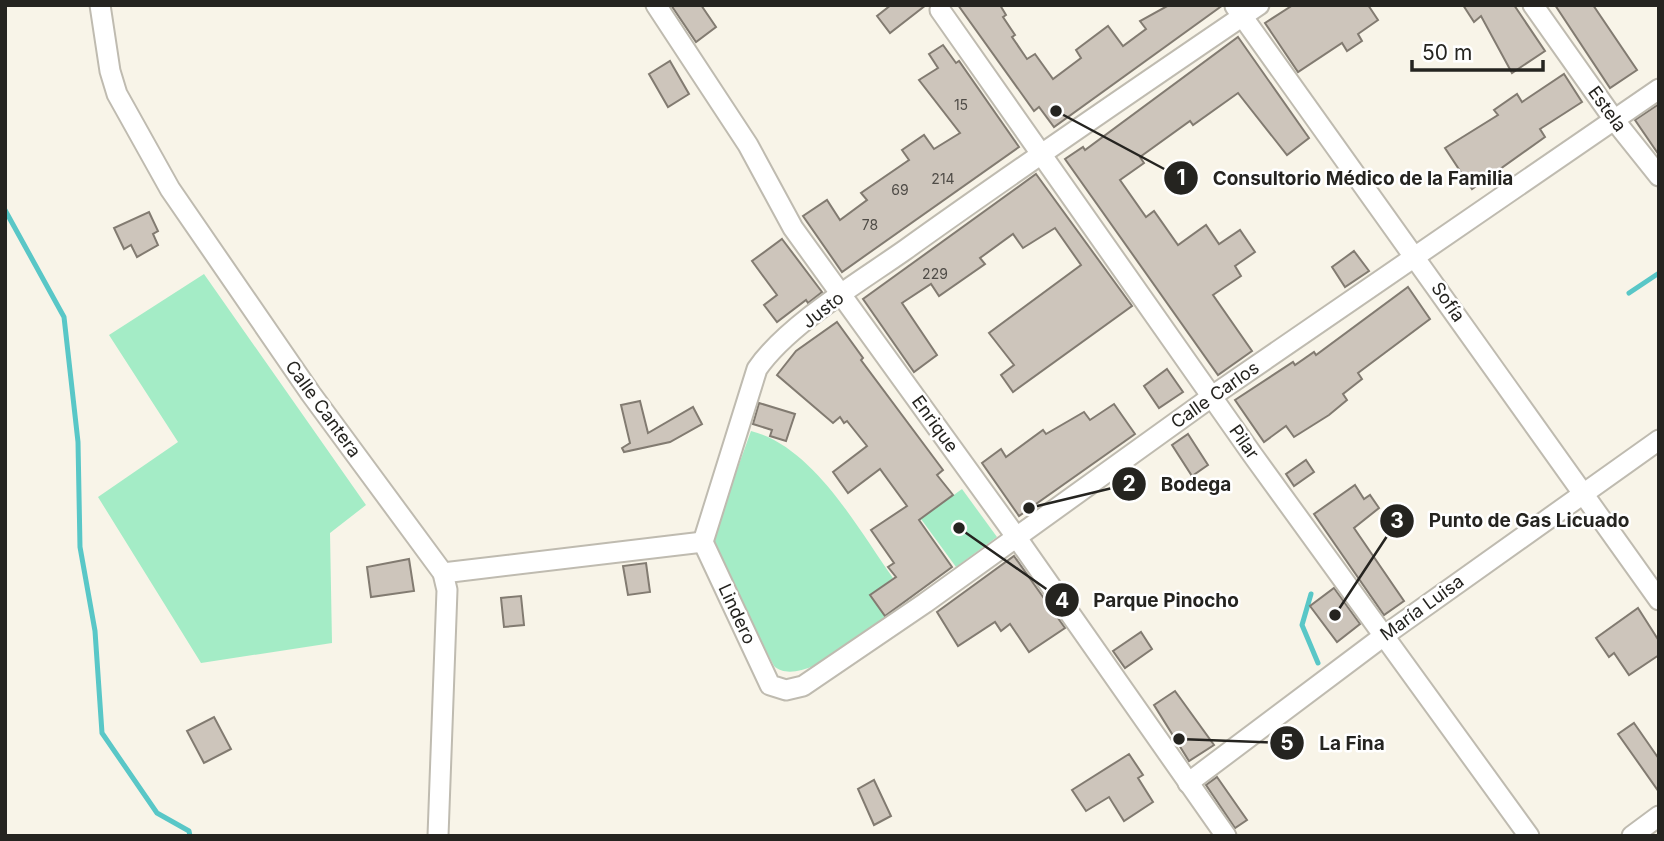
<svg xmlns="http://www.w3.org/2000/svg" width="1664" height="841" viewBox="0 0 1664 841" font-family="Inter,sans-serif">
<style>
.green{fill:#a4ecc6}
.lines{fill:none;stroke-linecap:round;stroke-linejoin:round}
.stream{stroke:#59c7c7;stroke-width:5}
.building{fill:#cdc5bb;stroke:#827b71;stroke-width:2}
.minor-casing{stroke:#bfbbb0;stroke-width:23}
.minor{stroke:#fff;stroke-width:19}
.labels{text-anchor:middle;stroke-width:5;stroke-linejoin:round;paint-order:stroke}
.number-label{font-size:14px;fill:#4f4c47}
.street-label{font-size:18px;fill:#252420;stroke:#fff}
.leader{fill:none;stroke:#252420;stroke-width:2.5}
.callout-dot{fill:#252420;stroke:#fff;stroke-width:2.5}
.mark-label{font-size:21px;text-anchor:middle;font-weight:bold;fill:#fff}
.callout-label{font-size:19px;text-anchor:middle;font-weight:bold;fill:#252420;stroke:#fff;stroke-width:5;stroke-linejoin:round;paint-order:stroke}
</style>
<rect width="100%" height="100%" fill="#f8f4e8"/>
<g class="green">
<path d="M204,274L366,505L330,533L332,643L201,663L98,497L178,442L109,335Z"/>
<path d="M751,431C814,447 858,529 893,578L870,595L888,621C864,636 798,689 774,666L711,542Z"/>
<path d="M962,489L997,537L956,567L921,519Z"/>
</g>
<g class="lines">
<g class="stream">
<path d="M5,210L64,317L78,442L80,547L95,631L102,733L157,813L189,831L190,836"/>
<path d="M1629,293L1659,273"/>
<path d="M1311,594L1302,625L1318,663"/>
</g>
</g>
<g class="building">
<path d="M671,5H701L716,27L696,42Z"/>
<path d="M891,5H926L890,33L877,16Z"/>
<path d="M958,5H1000L1006,15L1003,17L1015,35L1012,37L1027,59L1035,54L1053,79L1081,58L1076,50L1108,26L1123,46L1146,29L1140,21L1169,5H1223L1054,127L1039,107L1034,111Z"/>
<path d="M1293,5H1368L1378,20L1358,34L1362,41L1347,51L1342,43L1298,72L1265,23Z"/>
<path d="M1463,5H1514L1545,51L1512,73L1481,16L1474,22Z"/>
<path d="M1555,5H1593L1637,70L1610,88Z"/>
<path d="M1238,37L1309,138L1287,155L1238,93L1193,125L1190,121L1140,157L1144,163L1120,180L1146,217L1154,211L1178,245L1206,225L1219,244L1240,230L1255,252L1235,266L1241,276L1213,295L1252,351L1218,375L1065,159L1083,147L1085,150Z"/>
<path d="M943,45L956,63L959,61L1019,147L842,272L803,216L827,200L840,220L867,200L861,193L909,160L902,150L924,135L934,149L960,133L919,80L938,68L929,54Z"/>
<path d="M670,61L689,94L668,107L649,74Z"/>
<path d="M1564,74L1582,102L1540,129L1545,137L1472,189L1445,148L1498,115L1494,110L1517,94L1522,102Z"/>
<path d="M1659,104V155L1635,120Z"/>
<path d="M1036,174L1132,306L1013,392L1001,375L1014,365L989,333L1081,265L1055,228L1023,248L1013,234L980,258L985,264L939,296L931,284L902,303L937,355L914,372L863,299Z"/>
<path d="M149,212L158,231L153,234L158,245L137,257L131,245L124,249L114,228Z"/>
<path d="M782,239L822,292L808,303L806,300L777,322L764,305L777,295L752,261Z"/>
<path d="M1354,251L1369,271L1345,287L1332,267Z"/>
<path d="M1408,287L1430,319L1358,373L1362,379L1343,394L1347,400L1329,415L1294,437L1286,426L1264,442L1235,400L1293,362L1295,365L1314,352L1316,355Z"/>
<path d="M837,322L863,358L861,360L943,470L937,475L953,495L919,520L952,567L885,616L870,595L896,577L888,567L894,563L871,530L907,506L880,469L848,493L833,472L867,446L847,421L844,423L840,417L833,423L777,375L796,351Z"/>
<path d="M1167,369L1183,392L1159,408L1144,386Z"/>
<path d="M640,401L648,433L693,407L702,424L670,442L624,452L622,448L630,443L621,405Z"/>
<path d="M759,403L795,414L786,441L770,436L772,430L753,424Z"/>
<path d="M1114,404L1135,434L1019,516L982,463L1001,449L1006,457L1043,430L1046,434L1084,412L1090,420Z"/>
<path d="M1188,434L1208,465L1192,476L1172,445Z"/>
<path d="M1306,460L1314,472L1294,486L1286,474Z"/>
<path d="M1355,485L1364,499L1370,495L1379,508L1354,528L1404,601L1384,615L1314,514Z"/>
<path d="M1014,556L1065,628L1029,652L1010,624L1001,631L995,622L958,646L937,612Z"/>
<path d="M409,559L414,591L371,597L367,567Z"/>
<path d="M646,563L650,592L628,595L623,566Z"/>
<path d="M1334,588L1360,624L1337,642L1310,606Z"/>
<path d="M521,596L524,625L504,627L501,598Z"/>
<path d="M1638,608L1659,641V655L1629,675L1614,653L1609,657L1596,638Z"/>
<path d="M1141,632L1152,649L1125,668L1113,651Z"/>
<path d="M1175,691L1214,745L1189,761L1154,705Z"/>
<path d="M214,717L231,749L204,763L187,731Z"/>
<path d="M1634,723L1659,759V792L1618,734Z"/>
<path d="M1129,754L1143,775L1138,778L1153,802L1124,821L1109,797L1086,811L1072,790Z"/>
<path d="M1217,777L1247,820L1235,828L1206,785Z"/>
<path d="M874,780L891,816L874,825L858,789Z"/>
</g>
<g class="lines">
<g class="minor-casing">
<g id="minor">
<path d="M100,5L110,71L117,94L170,189L311,394L443,573L447,590L438,836"/>
<path d="M656,5L748,145L793,228L1017,538L1226,836"/>
<path d="M1533,5L1615,121L1659,176"/>
<path d="M1235,6L1659,600"/>
<path d="M940,10L1252,454L1529,836"/>
<path d="M703,542L770,685L786,690L803,686L925,603L1221,390L1659,89"/>
<path d="M703,542L757,369C787,325 861,281 905,250C1022,166 1140,86 1259,5"/>
<path d="M443,573L703,542"/>
<path d="M1188,783L1385,635L1659,440"/>
<path d="M1632,836L1659,816"/>
</g>
</g>
<use href="#minor" class="minor"/>
</g>
<g class="labels">
<g class="number-label">
<text x="961" y="110">15</text>
<text x="943" y="184">214</text>
<text x="900" y="195">69</text>
<text x="870" y="230">78</text>
<text x="935" y="279">229</text>
</g>
<g class="street-label">
<text transform="translate(1607 109) rotate(54)" y="6">Estela</text>
<text transform="translate(1448 302) rotate(55)" y="6">Sofía</text>
<text transform="translate(823 310) rotate(-38)" y="6">Justo</text>
<text transform="translate(1215 395) rotate(-35)" y="6">Calle Carlos</text>
<text transform="translate(323 409) rotate(54)" y="6">Calle Cantera</text>
<text transform="translate(935 424) rotate(54)" y="6">Enrique</text>
<text transform="translate(1244 442) rotate(55)" y="6">Pilar</text>
<text transform="translate(1422 608) rotate(-36)" y="6">María Luisa</text>
<text transform="translate(737 614) rotate(65)" y="6">Lindero</text>
</g>
</g>
<path class="leader" d="M1056 111L1181 178M1029 508L1129 484M1335 615L1397 521M959 528L1062 600M1179 739L1287 743"/>
<g class="callout-dot">
<circle cx="1056" cy="111" r="7"/>
<circle cx="1029" cy="508" r="7"/>
<circle cx="1335" cy="615" r="7"/>
<circle cx="959" cy="528" r="7"/>
<circle cx="1179" cy="739" r="7"/>
<circle cx="1181" cy="178" r="18"/>
<circle cx="1129" cy="484" r="18"/>
<circle cx="1397" cy="521" r="18"/>
<circle cx="1062" cy="600" r="18"/>
<circle cx="1287" cy="743" r="18"/>
</g>
<g class="mark-label">
<text x="1181" y="185">1</text>
<text x="1129" y="491">2</text>
<text x="1397" y="528">3</text>
<text x="1062" y="608">4</text>
<text x="1287" y="750">5</text>
</g>
<g class="callout-label">
<text x="1363" y="185">Consultorio Médico de la Familia</text>
<text x="1196" y="491">Bodega</text>
<text x="1529" y="527">Punto de Gas Licuado</text>
<text x="1166" y="607">Parque Pinocho</text>
<text x="1352" y="750">La Fina</text>
</g>
<rect width="1664" height="841" fill="none" stroke="#252420" stroke-width="14"/>
<path d="M1412 60v10h131v-10" fill="none" stroke="#252420" stroke-width="3.5"/>
<text x="1422" y="60" font-size="21" fill="#252420" stroke="#ffffff" stroke-width="5" paint-order="stroke">50 m</text>
</svg>
